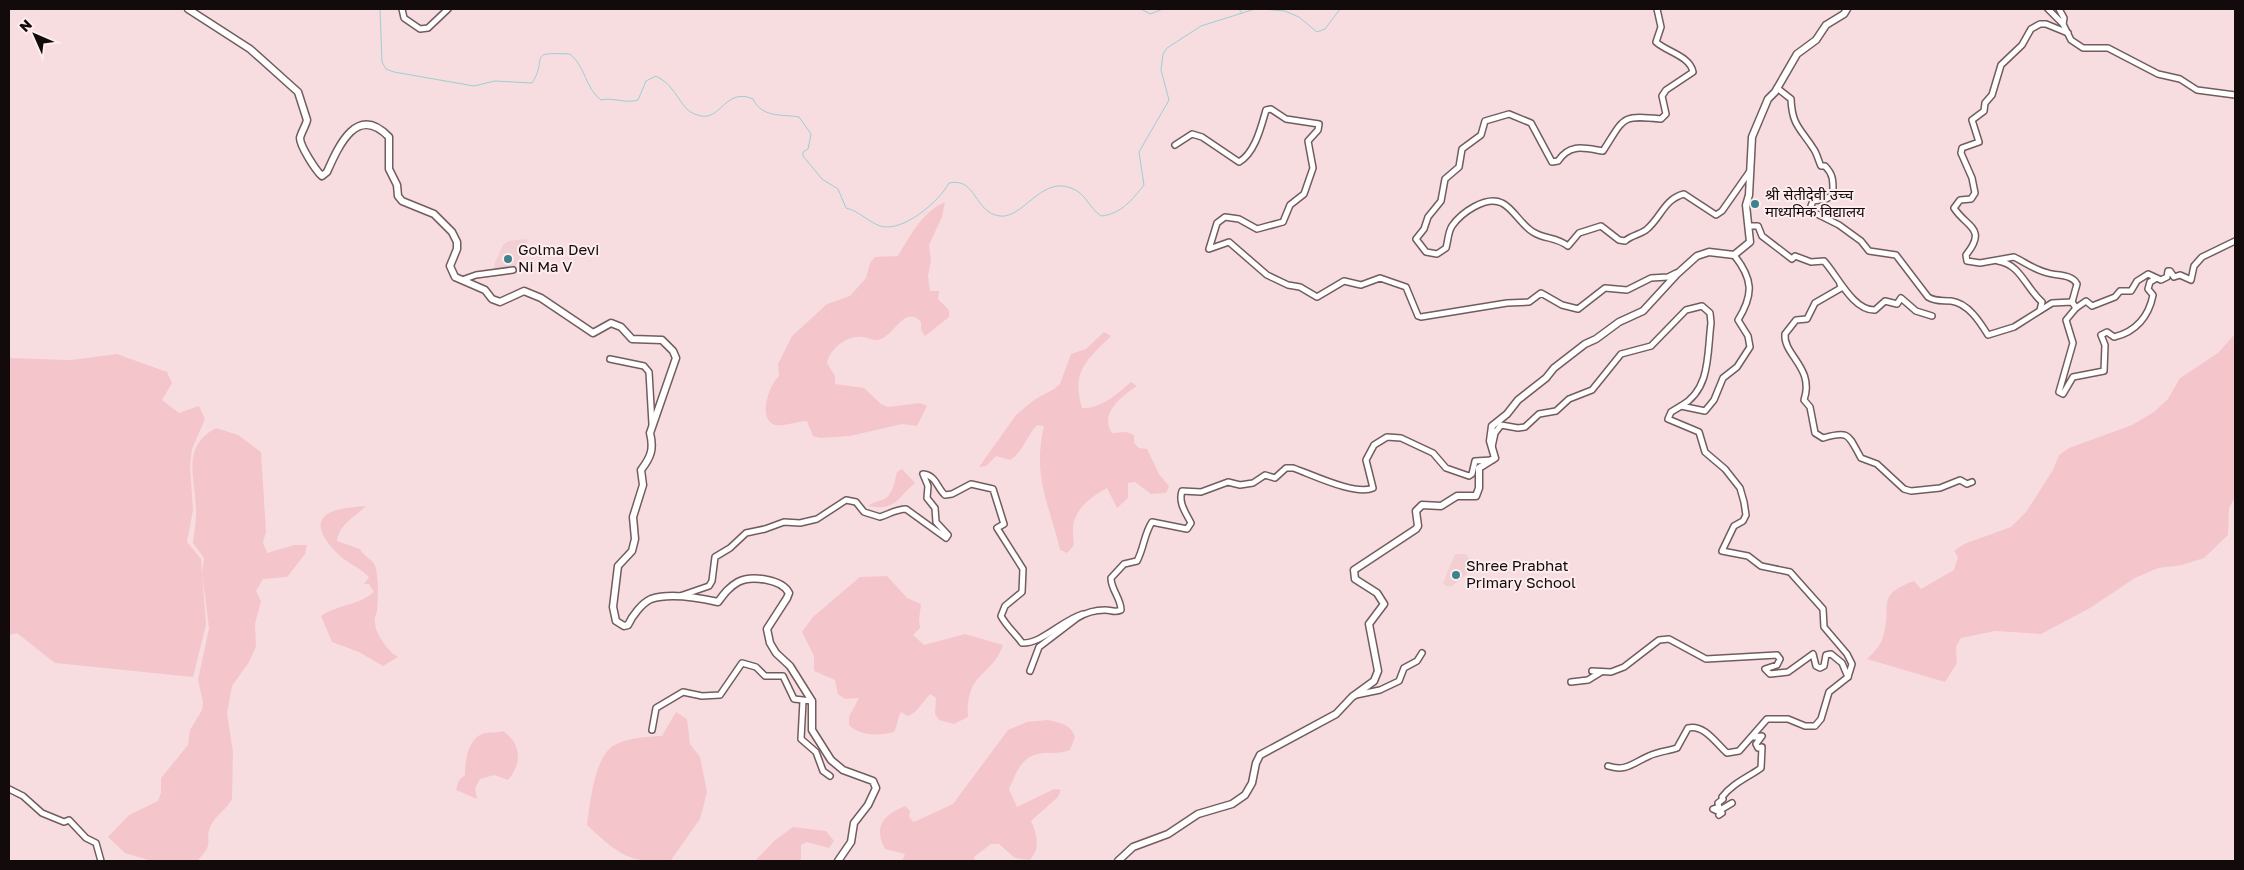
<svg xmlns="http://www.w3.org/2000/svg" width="2244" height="870" viewBox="0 0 2244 870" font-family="'Golos Text','Noto Sans Devanagari',sans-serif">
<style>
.built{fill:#f1cfd3}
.green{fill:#f4c6cb}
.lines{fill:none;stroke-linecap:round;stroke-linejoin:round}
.stream{stroke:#9acfd6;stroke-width:1}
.minor-casing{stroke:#725c5e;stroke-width:8}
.major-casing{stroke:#725c5e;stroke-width:9}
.minor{stroke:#fff;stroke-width:5}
.major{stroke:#fff;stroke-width:6}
.poi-dot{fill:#3c838c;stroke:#fdedef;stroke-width:2}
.labels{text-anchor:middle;stroke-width:4;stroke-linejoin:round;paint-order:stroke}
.poi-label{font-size:15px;fill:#130a0b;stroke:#fdedef;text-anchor:start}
</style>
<rect width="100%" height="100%" fill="#f7dde0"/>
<g class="built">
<path d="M527,239L528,250L523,253L513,270H495L494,265L503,245L508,241Z"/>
<path d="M1455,554H1466L1475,567L1452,586H1446L1443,583Z"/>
</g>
<g class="green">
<path d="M945,202L942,217L929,245L931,260L928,276L930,291H939L938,299L949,310V317L925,336L921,330V322C905,305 896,333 881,339C874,342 870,338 862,337C847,335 830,349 827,363L835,376V384L864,388L881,404L888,407L920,403L927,406L917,426L902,424L850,436L820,438L813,436L807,421C798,421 782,427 775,425C757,419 769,385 779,376L778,364L792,336L827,304L850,296L866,278L870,263L875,257L898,256C910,236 922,212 945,202Z"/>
<path d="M1104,332L1111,336C1087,360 1071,371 1082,408C1101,409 1117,394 1131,382L1137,386C1122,396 1099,413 1112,433L1127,432L1134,435V443L1139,448L1147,449L1159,474L1169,486L1166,493L1151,494L1135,482L1128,483V498L1117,508L1107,488C1091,497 1072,510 1073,532C1073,544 1077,543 1067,553L1060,550C1049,503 1032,476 1044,426L1037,425C1027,436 1022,453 1010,460L996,456L986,466L979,467L1016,415L1034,400L1054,389L1060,384L1071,354L1086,349Z"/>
<path d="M2235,334V497L2229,508L2228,535L2204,558L2182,565L2158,568L2135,578L2090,608L2041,634L1995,631L1961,638L1956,647L1957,663L1945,682L1867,659C1873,653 1881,645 1883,637C1893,606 1874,595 1914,581L1921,589L1954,570L1958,557L1954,551L1964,544L2011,527L2026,512L2053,470L2059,455L2069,448L2132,425L2154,412L2168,399L2180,378L2218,353Z"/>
<path d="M117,354L167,372L172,383L162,400L179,413L199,406L205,419L192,449L190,466L193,510L187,542L201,559L206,625L193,677L55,663L17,633L9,635V358L71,360Z"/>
<path d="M216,428L238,435L261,452L266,532L263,542L267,553L294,545H307L305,554L287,577L263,579L256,591L261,601L255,624L256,647L249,662L232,686L227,713L233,752L232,799C227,809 216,815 211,825C203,842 217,841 197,861H152L125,853L108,837L129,815L158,801L161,793V778L188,745L190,730L202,710L203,702L198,680L209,628L202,573L204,558L193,543C194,533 196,522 196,512C196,479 180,447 216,428Z"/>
<path d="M902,469L915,483C896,499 896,511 868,506C874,501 880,502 886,498C893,493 895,480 897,472Z"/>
<path d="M366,506C355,517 339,524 337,541L360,549C364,557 375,560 376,569C379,583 378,597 377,611C376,615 374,619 375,623C375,633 389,653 398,657L383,666L359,652L332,642L321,616C339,604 357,606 374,592L369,584H364L369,577C361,569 355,567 347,561C337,555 313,531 323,518C330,508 355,507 366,506Z"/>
<path d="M887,576L907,598L921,604L919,620L920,628L913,635L924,645L965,634L1003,645C991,678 966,671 968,717L954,724L939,720L935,714L936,698L930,694L915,712L908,716L901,712C897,719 898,725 894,732C879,736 860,736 849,725V717L859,698L845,699L838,694L835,680L814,671V656L802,632L813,617L860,577Z"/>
<path d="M676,712L687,719L690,744L700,757L707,792L700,819L671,860C630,866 615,851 587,825C590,805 594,758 613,746C628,737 646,737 662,736Z"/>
<path d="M1048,720C1060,723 1071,724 1075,737L1070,750C1062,753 1055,753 1046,753C1022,754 1018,769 1009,789L1017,807L1054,789L1061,790L1058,797L1031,821C1037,834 1041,848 1030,860L1015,858L999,844H991L974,857L975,861H902L905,854L885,849C873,827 883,815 905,806L910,811L909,817L914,822L953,804L1008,730L1027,722Z"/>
<path d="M503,731C522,744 522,764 508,780L494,775L480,779L475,788L477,799L456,790L459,780L465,775C465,761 468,736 486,733C491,732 497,733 503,731Z"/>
<path d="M793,827L826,831L834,841L829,848L806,842L801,845V861H755L774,841Z"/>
</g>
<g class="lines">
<g class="stream">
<path d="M380,9L382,62L386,69L394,72L474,86L495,81L532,83C549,57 525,52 570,54C586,67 585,88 601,100C614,97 625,104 638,100L646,81L656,76C661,79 668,83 671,88C681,99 684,113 701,116C721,120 726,87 753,99C762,118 781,114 799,117L811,134L808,149L803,152V156L822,179L838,189L846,208C859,211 867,221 880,226C902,233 939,202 949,183C977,177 974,213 1000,216C1023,219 1041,176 1071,188C1086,193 1089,208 1101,216C1121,214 1132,200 1144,185L1139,152L1169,100L1161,70L1163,54L1167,48L1201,26L1255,9"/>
<path d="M1123,9H1124"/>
<path d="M1141,9L1150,14L1163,9"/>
<path d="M1239,9L1242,13"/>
<path d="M1262,9L1285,11L1299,17L1317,32L1325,29L1340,9"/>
<path d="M1365,9H1388"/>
</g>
<g class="minor-casing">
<g id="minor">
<path d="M402,9L404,18L420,29L428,28L448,9"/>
<path d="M1657,9L1661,27L1656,42C1667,52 1690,56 1693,72L1666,90L1662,96L1666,114L1661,119C1620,115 1625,117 1603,151C1584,148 1570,143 1558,161L1552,162L1531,123L1509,114L1485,121L1481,135L1462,149L1459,167L1445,179L1441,201L1428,217L1424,229L1416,239L1426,252L1437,254L1446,248C1448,241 1448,232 1452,226C1461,213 1486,195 1502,203C1513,208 1521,225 1533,232C1546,240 1554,236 1568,246L1579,233L1601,226L1619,240L1625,241C1632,235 1639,235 1646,230C1661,218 1664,199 1684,194L1716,215L1722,211L1750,171"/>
<path d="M2048,9L2063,24L2071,40L2083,48H2108L2158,74L2180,79L2197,90L2235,95"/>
<path d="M2059,9L2064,18L2063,24"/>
<path d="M2068,33L2046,24H2040L2031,29L2022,45L2001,65L1992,95L1985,103L1984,111L1972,120L1979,142L1962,148L1961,153L1972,178L1975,193L1971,199L1960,200L1954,208C1966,227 1988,228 1966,255L1967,261L1980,263L2014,257C2026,263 2035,270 2048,273C2057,276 2072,274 2077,284L2072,302"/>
<path d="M1777,88L1791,99C1792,125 1800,128 1813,148C1817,153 1818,160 1821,166H1825C1834,175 1833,182 1833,195L1826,199L1813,201L1811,206L1815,213L1839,225L1861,241L1869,251L1896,255L1928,297C1936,302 1942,300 1951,301C1968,303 1980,322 1988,335L2014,327L2052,303L2072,302L2076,308"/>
<path d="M1175,145L1192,134L1202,137L1239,162C1255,153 1261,127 1266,110L1271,109L1286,119L1319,124L1318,130L1308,141L1313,168L1304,194L1290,205L1283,222L1257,229L1239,219L1225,217L1217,223L1209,249L1229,242L1267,275L1288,285L1300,287L1317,297L1344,281L1361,285L1380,278L1406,287L1418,316L1421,317L1507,303L1529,302L1541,293L1562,305L1578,309L1605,288L1627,290L1651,278L1668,277L1676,273"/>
<path d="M1749,226H1758L1762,236L1792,259L1795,256L1811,262L1824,261C1837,275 1853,311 1875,310L1885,301L1897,304L1901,298L1916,311L1932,316"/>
<path d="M1998,261C2020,264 2026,288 2042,302L2040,310"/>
<path d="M2155,279L2150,282L2148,289L2153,295C2149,316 2136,332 2114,337L2107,332L2101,335L2105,345L2104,371L2073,377L2063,394L2059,392L2073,343L2066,320L2076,308L2086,301L2092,306L2115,297L2120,291H2131L2137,281L2148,274L2161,280L2167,277L2168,271H2170L2174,277L2180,275L2191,280L2194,266L2202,257L2235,241"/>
<path d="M462,280L476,275L513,270"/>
<path d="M1840,284L1841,288L1815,303L1807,319L1796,320L1785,334C1783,355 1815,368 1804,400L1810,407L1815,433L1823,438C1850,430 1848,435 1861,458L1877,464L1904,489L1911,491L1940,488L1960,480L1967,484L1972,482"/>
<path d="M610,359L644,366L649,372L652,424"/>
<path d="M1492,447L1495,433L1501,425L1518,428L1525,427L1539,414L1556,411L1569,399L1592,390L1621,354L1651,346L1686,310L1702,306L1710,313L1711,323C1707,354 1711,389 1681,406"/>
<path d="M680,596L709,586L712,581L715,557L730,548L746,533L765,529L784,522L800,523L817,519L846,500L856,502L864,512L880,517C889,514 897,509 906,509L946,538L948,535L936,522L935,508L927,498L928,486L923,474C936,475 937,488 945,495L952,494L971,484L993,489L1003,521L1004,524L997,528L1023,569L1022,592L1005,606L1001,616C1007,627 1015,633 1022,643C1042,644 1062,620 1083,614"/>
<path d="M1030,671L1039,647L1077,618C1085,613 1096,610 1105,610C1112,610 1114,613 1121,610C1121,598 1111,590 1111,578L1124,564L1137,561C1144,548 1144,534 1152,522L1187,529L1191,523C1186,513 1178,503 1182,491L1201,492L1228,482L1240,485L1253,483L1265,475L1275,478L1286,468H1293C1311,474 1355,496 1373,488L1366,460L1374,445L1387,437L1401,438L1433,453L1446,468L1469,476L1472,474L1475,461L1492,460"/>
<path d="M1592,671L1611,672L1624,667L1659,640L1669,639L1706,659L1777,655L1780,659L1777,665L1765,669L1770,674L1788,672L1813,654L1816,666L1820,668L1824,666L1826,655L1831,654L1842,663L1848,677"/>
<path d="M1571,682L1588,680L1601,672"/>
<path d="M1356,695L1380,690L1399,681L1404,668L1417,661L1422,653"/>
<path d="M803,701L801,739L816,752L823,771L830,776"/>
<path d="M652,730L656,708L683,692L702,696L720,695L742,663L756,667L765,676H783L794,699L812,701"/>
<path d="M1608,766C1626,772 1633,763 1649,756C1657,752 1668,751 1677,748L1688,728C1704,724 1716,743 1727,753L1739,751L1767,719H1788L1805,726H1815L1821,719L1829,692L1848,677L1852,664L1847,654L1824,627L1823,609L1790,572L1761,566L1748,556L1722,551L1734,526L1743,521L1746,515L1744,502L1740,488L1725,469L1705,452L1699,432L1668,419L1671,412L1681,406L1705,411L1714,400L1723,378L1737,367L1750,347L1748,336L1738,320C1754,294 1753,279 1734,255"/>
<path d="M9,789L23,796L42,813L64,822L69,820L86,838L96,843L101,861"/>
<path d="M1716,810L1722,809L1732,803"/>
<path d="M1719,815L1722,813L1713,809L1719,807L1718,803L1723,799L1722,797C1733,783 1747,778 1761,768L1762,747L1758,748L1756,744L1762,736L1752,737"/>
</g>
</g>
<g class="major-casing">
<g id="major">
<path d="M188,9L250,49L298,92L307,120C306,125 301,133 300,138C300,146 316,171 322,176L327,172C339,145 357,104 389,137V169L397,185L398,196L402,201L434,214L452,232L457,242V249L450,266L455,277L485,290L492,299L500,302L524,291L541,298L593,333L611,323L621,327L632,339L662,340L673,351L676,358L650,433C654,449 651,457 641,470L643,485L633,517L635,539L632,551L618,566L613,607L616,621L624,626L628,625C632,616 642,603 651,599C669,593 700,598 718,602C724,594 729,587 738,582C751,575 782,579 789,593L787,598L767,629L770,643L776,653L790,666L812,701V730L831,760L843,770L873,781L876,788L868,805L854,823L851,842L838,861"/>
<path d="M1118,861L1133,847L1168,834L1198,814L1232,804L1245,795L1252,783L1256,763L1260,755L1336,714L1352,697L1374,681L1378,671L1369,624L1384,604L1377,593L1355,579L1354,570L1416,529L1418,526L1416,511L1422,505L1441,506L1457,496H1476L1479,488V468L1495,458L1490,441L1492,426L1507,414L1518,400L1546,378L1554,368L1585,344L1596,339L1619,322L1643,311L1677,274L1697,256L1709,252L1734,255L1750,242L1746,205L1749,195L1752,137L1768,99L1775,92L1797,54L1816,40L1826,25L1844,14L1847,9"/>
</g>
</g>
<use href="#minor" class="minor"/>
<use href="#major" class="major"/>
</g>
<g class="poi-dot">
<circle cx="1755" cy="204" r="5"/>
<circle cx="508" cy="259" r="5"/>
<circle cx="1456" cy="575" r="5"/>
</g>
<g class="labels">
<g class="poi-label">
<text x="1765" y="200">श्री सेतीदेवी उच्च<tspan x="1765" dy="17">माध्यमिक विद्यालय</tspan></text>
<text x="518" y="255">Golma Devi<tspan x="518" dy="17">Ni Ma V</tspan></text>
<text x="1466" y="571">Shree Prabhat<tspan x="1466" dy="17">Primary School</tspan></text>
</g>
</g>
<rect width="2244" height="870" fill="none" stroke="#130a0b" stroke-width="20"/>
<g transform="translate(35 35) rotate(315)" stroke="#fdedef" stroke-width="4" paint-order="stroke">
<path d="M0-4L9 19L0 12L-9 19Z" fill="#130a0b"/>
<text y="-8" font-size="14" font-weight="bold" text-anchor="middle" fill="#130a0b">N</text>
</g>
</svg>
